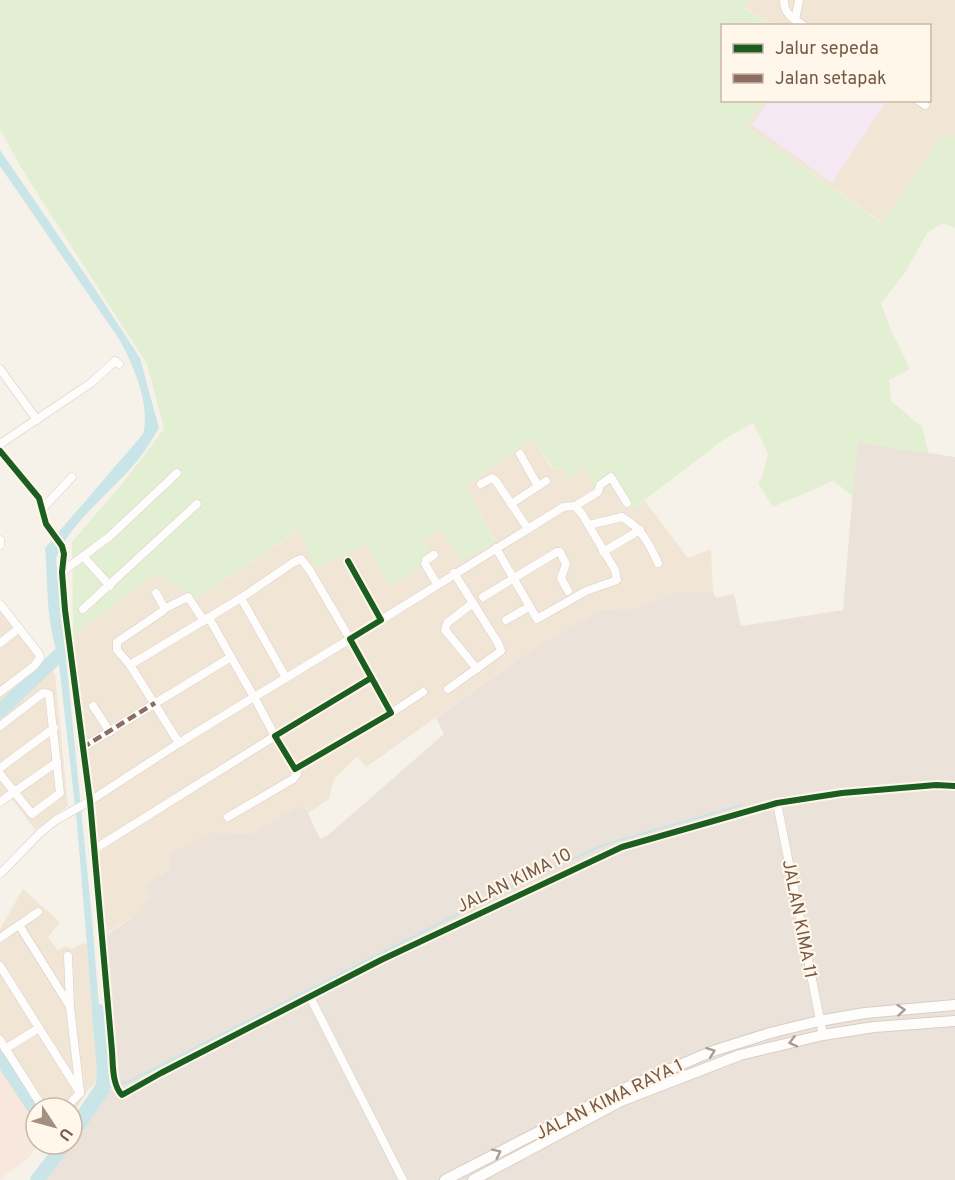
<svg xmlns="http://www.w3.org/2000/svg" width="955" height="1180" viewBox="0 0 955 1180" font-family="Overpass,sans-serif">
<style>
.residential{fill:#f1e5d6}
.commercial{fill:#f8e7dc}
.industrial{fill:#ebe2da}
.education{fill:#f4e8f2}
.green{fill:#e3efd2}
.water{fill:#cae5e8}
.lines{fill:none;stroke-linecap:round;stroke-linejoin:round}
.stream{stroke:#cae5e8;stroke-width:2}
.river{stroke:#cae5e8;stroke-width:14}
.street-casing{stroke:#d6cec6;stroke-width:9}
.secondary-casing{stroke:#d7cec6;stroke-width:12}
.street{stroke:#fefdfc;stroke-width:8}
.secondary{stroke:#fefdfc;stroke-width:10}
.quiet{stroke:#8d6e63;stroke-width:4.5;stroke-dasharray:9 4.5;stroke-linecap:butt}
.cycleway-casing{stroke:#fff7ea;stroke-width:10}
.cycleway{stroke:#1b5e20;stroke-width:6}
.oneway{stroke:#ad9b8f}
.labels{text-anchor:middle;stroke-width:4.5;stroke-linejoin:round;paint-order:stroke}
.street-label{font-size:18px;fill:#775947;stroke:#fff7ea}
</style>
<rect width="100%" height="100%" fill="#f7f2e9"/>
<g class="residential">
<path d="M750,0H955V136L939,139L883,223L747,127L764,101L930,100V26L774,25L744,7Z"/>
<path d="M533,439L552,469L586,467L613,477L632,510L645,501L688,558L711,549L713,592H677L636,608L601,610L537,646L366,767L357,757L334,779L329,799L308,813L304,805L295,808L250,834L212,832L146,886L150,896L139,913L102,936L82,771L73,636L156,573L196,599L300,530L366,545L422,541L440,529L462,560L495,541L465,486Z"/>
<path d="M0,600L42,656L46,664L55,674L68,806L35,830L12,799L0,806Z"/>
<path d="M23,889L60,922L48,937L58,951L66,946L71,949L83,943L87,944L98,1081L88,1090L72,1116V1108H37L0,1051V929Z"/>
</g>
<path class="commercial" d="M0,1061L36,1117V1144H39L27,1159L0,1179Z"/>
<path class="industrial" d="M857,442L955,457V1180H45L119,1078L105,936L139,913L150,896L145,886L169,868L171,853L212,832L250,834L295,808L304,805L320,839L327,836L444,734L436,718L537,646L601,610L636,608L677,592H713L716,598L734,594L741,626L843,610Z"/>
<path class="education" d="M768,101V100L887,101L832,183L752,125Z"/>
<path class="green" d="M0,0H750L744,8L774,25L722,26V100L764,101L747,127L882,223L939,139L955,136V228L943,223L927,233L905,273L881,303L891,330L910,369L889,380L891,401L922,427L929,454L858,442L853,496L833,481L773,507L758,483L763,474L768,453L753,423L723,440L632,510L614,478L596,491L586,468L569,478L563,468L553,469L533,439L465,486L495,542L462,561L440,529L422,541L430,551L417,571L389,586L366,545L316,568L299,530L196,599L156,573L73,636L72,542L122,484L164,429L147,364L21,168L0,129Z"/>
<g class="water">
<path d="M0,150L89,280L140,358L159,428C153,437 148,447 141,456C117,488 71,520 56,558L92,918L105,1085L72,1134V1119L98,1081L77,824L58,655C46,621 48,584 45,548L143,434C151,405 133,364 119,339L0,166Z"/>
<path d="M55,1144H65L41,1180H30Z"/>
</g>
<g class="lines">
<path class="stream" d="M103,1089L128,1082L509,888L603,845L741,805"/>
<g class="river">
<path d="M0,711L61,653"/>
<path d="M0,1057L36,1111"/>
<path d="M72,1134L103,1089L104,1069L99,1011"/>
<path d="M37,1180L65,1144"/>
</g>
<g class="street-casing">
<g id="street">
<path d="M784,0C783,13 794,19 804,26"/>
<path d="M795,20L799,0"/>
<path d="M918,100L925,105"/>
<path d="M0,369L37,420"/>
<path d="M0,444L91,383L115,361L119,364"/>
<path d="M0,451L39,498L46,524L62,546L64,554L62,572L65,610L90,801L112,1051C113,1064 112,1085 122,1095L161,1073L381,960L622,847L777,803L842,793L936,785L955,786"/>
<path d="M520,454L538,486"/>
<path d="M511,504L546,481"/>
<path d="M575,506L598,492L600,485L611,477L627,503"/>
<path d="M42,509L72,477"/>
<path d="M589,525L622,517C641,528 649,543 658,563"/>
<path d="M0,540V545"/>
<path d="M496,548L537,619L586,591L617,580L615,570L582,514L575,506L563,507L528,529"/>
<path d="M603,552L640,530"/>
<path d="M434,555L426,560L425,564L437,584"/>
<path d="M83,556L110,586"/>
<path d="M348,561L381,620L350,639L391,713L295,769L275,736L371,678"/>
<path d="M62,572L109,537L177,473"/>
<path d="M483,597L557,552H560L566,564L561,578L568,591"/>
<path d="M241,598L294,562L301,559L309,569L350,639L286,678"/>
<path d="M473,603L447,623L445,630L477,669"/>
<path d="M0,604L39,654L40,658L34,666L0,692"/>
<path d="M83,609L197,504"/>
<path d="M164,609L188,597L204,621"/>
<path d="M381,620L528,529L496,481L492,478L481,484"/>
<path d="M506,620L529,607"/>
<path d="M0,643L18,629"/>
<path d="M130,665L117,650V642L163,611L164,607L156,593"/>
<path d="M448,689L501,651L498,643L454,573"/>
<path d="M93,706L110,732"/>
<path d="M391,713L423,692"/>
<path d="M0,726L43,693L49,694L60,793L32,814L0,774"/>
<path d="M82,748L231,657L209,618"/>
<path d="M0,768L54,728"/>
<path d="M0,802L57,762"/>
<path d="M777,803L823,1035"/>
<path d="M228,817L293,779L297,774L295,769"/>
<path d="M93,850L275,736L254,697L179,743"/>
<path d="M0,874L41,832L56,820L90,801L179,743L130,665L241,598L286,678L254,697L231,657"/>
<path d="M19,925L69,1005"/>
<path d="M0,938L38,912"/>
<path d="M68,956L70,1007L80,1092"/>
<path d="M0,966L80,1093"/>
<path d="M310,997L403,1180"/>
<path d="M0,1040L43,1108"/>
<path d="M5,1049L39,1028"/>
<path d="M65,1108L80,1093"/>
</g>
</g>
<g class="secondary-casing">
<g id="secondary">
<path d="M445,1180L616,1092L713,1051L770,1033L819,1021L865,1013L955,1005"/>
<path d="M473,1180L621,1101L740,1055L823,1035L874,1027L955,1021"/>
</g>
</g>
<use href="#street" class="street"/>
<use href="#secondary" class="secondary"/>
<path class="quiet" d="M82,748L155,703"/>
<g class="cycleway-casing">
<g id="cycleway">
<path d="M0,451L39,498L46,524L62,546L64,554L62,572L65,610L90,801L112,1051C113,1064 112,1085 122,1095L161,1073L381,960L622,847L777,803L842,793L936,785L955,786"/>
<path d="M348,561L381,620L350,639L391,713L295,769L275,736L371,678"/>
</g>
</g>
<use href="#cycleway" class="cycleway"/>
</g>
<defs><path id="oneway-chevron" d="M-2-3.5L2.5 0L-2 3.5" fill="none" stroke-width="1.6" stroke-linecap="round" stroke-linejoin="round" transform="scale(1.5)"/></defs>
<g class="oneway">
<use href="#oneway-chevron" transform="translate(901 1010) rotate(-5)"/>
<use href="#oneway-chevron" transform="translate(793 1042) rotate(166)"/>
<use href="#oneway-chevron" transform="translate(711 1052) rotate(-20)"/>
<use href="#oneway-chevron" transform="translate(497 1153) rotate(-26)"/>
</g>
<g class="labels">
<g class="street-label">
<text transform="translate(514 880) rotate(-26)" y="6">JALAN KIMA 10</text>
<text transform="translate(800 919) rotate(79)" y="6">JALAN KIMA 11</text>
<text transform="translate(609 1099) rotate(-26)" y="6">JALAN KIMA RAYA 1</text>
</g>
</g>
<rect x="721" y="24" width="210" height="78" fill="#fff7ea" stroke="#c9b8a9" stroke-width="1.5"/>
<rect x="733" y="44" width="30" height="9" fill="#1b5e20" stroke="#c9b8a9" stroke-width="1.5"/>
<text x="775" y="54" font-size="18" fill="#775947">Jalur sepeda</text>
<rect x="733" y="74" width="30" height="9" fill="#8d6e63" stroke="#c9b8a9" stroke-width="1.5"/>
<text x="775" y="84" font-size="18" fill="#775947">Jalan setapak</text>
<g transform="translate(54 1126) rotate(126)"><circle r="28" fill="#fff7ea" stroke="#c9b8a9" stroke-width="1.5"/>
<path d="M0-4.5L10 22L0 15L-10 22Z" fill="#a48f80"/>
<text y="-9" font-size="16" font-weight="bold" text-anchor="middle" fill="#775947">U</text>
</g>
</svg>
